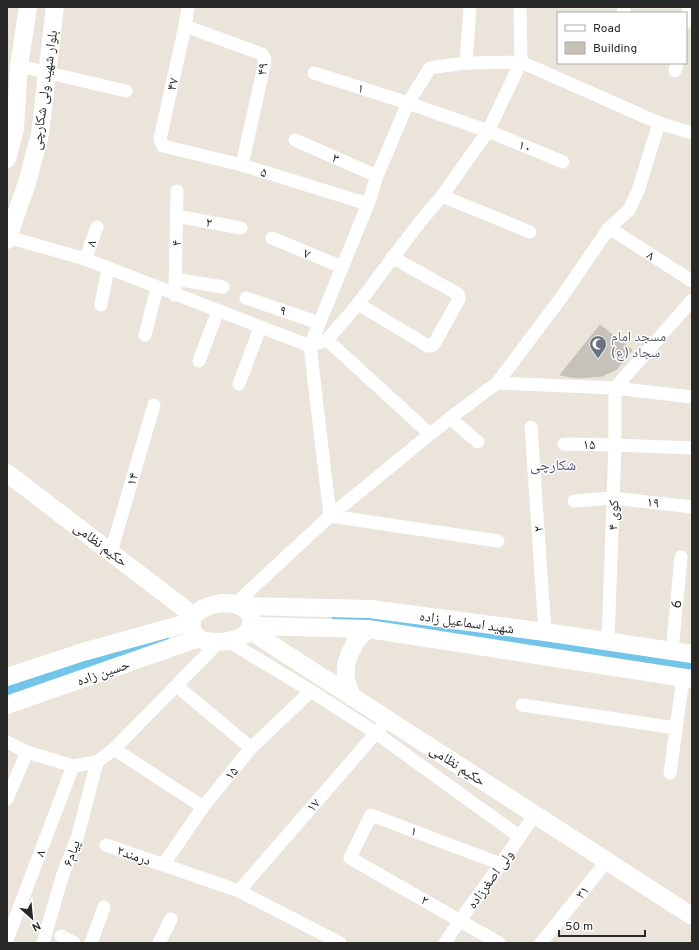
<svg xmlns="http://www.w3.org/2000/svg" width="699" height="950" viewBox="0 0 699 950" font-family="Overpass,'Noto Naskh Arabic',sans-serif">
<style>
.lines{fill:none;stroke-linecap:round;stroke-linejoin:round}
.canal{stroke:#72c5e8;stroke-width:12}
.building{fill:#c6c2ba;stroke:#c6c0b5}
.street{stroke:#fff;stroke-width:13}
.secondary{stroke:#fff;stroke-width:18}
.labels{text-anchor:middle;stroke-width:3;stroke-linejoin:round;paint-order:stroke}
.street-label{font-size:14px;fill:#292929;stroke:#fff}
.worship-label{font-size:14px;fill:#5b616d;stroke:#fff;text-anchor:start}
.neighbourhood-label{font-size:15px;fill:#4b5277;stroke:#fff}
</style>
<rect width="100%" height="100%" fill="#eae4db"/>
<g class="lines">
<g class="canal">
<path d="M337,615L692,667"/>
<path d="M7,691L163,638"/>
</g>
</g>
<path class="building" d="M600,325L632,350L617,369L602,376L578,378L560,375Z"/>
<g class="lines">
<g class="street">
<path d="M188,7L185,26L160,139L161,142L163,146L242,165L368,204"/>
<path d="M623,13L624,7"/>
<path d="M686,22L689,7"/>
<path d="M185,26L262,54L265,59L264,66L242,165"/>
<path d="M466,63L470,7"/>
<path d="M19,66L126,91"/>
<path d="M675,71L677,63"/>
<path d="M314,73L408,103L488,131L563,162"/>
<path d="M295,140L377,176"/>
<path d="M442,196L530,232"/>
<path d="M176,216L241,228"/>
<path d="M609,228L692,281"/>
<path d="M8,237L85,259L310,346L327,340L358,304L419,223L442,196L488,131L521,62L520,7"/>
<path d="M272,238L342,267"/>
<path d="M85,259L97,227"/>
<path d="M175,279L223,287"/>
<path d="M175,295L177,191"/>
<path d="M246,298L319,323"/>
<path d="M358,304L428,346H431L434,344L459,299L458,294L392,257"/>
<path d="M101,305L108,268"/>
<path d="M145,335L157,288"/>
<path d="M327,340L430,434"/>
<path d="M199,361L218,311"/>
<path d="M497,383L561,298L609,228L629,210L638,191L659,123L692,133"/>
<path d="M239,384L260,328"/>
<path d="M450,418L478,442"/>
<path d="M531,427L545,632"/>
<path d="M564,444L615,445L692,448"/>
<path d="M574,501L613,498L692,507"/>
<path d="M498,541L330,516L310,346L368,204L377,176L408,103L430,68L435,67L466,63L521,62L659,123"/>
<path d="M111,552L154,405"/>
<path d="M235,604L330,516L450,418L497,383L615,388L692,300"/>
<path d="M228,641L311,691L376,733L520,837"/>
<path d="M608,641L615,445V388L692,397"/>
<path d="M672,651L681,557"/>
<path d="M177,686L251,748"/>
<path d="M522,705L676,728"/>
<path d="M7,742L27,752L73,766L97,762L114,749L219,642"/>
<path d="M114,749L203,807"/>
<path d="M670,773L683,678"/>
<path d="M7,799L27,752"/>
<path d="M106,845L239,891L340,943"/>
<path d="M163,865L203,807L251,748L311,691"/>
<path d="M239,891L376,733L381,727"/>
<path d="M61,936L74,943"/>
<path d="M7,940L73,766"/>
<path d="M43,943L62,877L78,835L97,762"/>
<path d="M91,943L104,907"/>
<path d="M159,943L171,919"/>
<path d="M445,943L460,920L501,864L535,814"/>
<path d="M499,943L350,858L371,815L501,864"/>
<path d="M541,943L607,861"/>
</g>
<g class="secondary">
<path d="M7,159L15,129L19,66L28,7"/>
<path d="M7,240L27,183L40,134L55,7"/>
<path d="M7,473L194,616"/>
<path d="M222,603C228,603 235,603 240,606C253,612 256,626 244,635C234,642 217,643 205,641C190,637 187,620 199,611C206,606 214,604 222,603Z"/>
<path d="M240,606L370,609L545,632L692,654"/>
<path d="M251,626L368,629L692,679"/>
<path d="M249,630L692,916"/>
<path d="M7,677L83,652L191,622"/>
<path d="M352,697L346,681V665L350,653L356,641L368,629"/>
<path d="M7,705L199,638"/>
</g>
</g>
<defs>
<g id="mosque-pin" transform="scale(0.9)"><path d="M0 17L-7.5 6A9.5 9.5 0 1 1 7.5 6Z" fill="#6b7280" stroke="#fff"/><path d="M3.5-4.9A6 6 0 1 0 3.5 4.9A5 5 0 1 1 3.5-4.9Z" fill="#fff"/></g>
</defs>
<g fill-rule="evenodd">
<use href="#mosque-pin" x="598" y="344"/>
</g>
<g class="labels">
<g class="street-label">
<text transform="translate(262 69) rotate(-84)" y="5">۴۹</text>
<text transform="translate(172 84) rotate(-78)" y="5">۴۷</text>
<text transform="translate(361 88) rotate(17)" y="5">۱</text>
<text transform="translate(44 90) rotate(-82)" y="5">بلوار شهید ولی شکارچی</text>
<text transform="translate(525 146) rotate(22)" y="5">۱۰</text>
<text transform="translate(336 158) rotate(24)" y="5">۳</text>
<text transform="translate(264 172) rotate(17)" y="5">۵</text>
<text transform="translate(209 222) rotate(10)" y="5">۲</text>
<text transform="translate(91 243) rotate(-69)" y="5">۸</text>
<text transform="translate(176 243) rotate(-89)" y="5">۴</text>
<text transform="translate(307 253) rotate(23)" y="5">۷</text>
<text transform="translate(651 255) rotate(33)" y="5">۸</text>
<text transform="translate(283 310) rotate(19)" y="5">۹</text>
<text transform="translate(589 444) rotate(1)" y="5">۱۵</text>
<text transform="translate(132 479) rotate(-74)" y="5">۱۴</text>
<text transform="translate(653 502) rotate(7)" y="5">۱۹</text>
<text transform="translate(613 515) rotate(-88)" y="5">کوی ۴</text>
<text transform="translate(538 529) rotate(-94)" y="5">۲</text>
<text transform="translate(101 544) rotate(37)" y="5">حکیم نظامی</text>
<text transform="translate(676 604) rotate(-84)" y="5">6</text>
<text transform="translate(467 622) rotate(8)" y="5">شهید اسماعیل زاده</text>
<text transform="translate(103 672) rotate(-19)" y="5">حسین زاده</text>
<text transform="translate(458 765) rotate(33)" y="5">حکیم نظامی</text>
<text transform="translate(231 773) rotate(-51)" y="5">۱۵</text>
<text transform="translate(313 805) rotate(-49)" y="5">۱۷</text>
<text transform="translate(414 831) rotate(21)" y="5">۱</text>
<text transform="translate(40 853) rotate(-69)" y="5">۸</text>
<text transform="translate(71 853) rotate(-70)" y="5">۶پیام</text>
<text transform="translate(134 855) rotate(19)" y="5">درمند۲</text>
<text transform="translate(490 879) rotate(-54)" y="5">ولی اصغرزاده</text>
<text transform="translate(582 892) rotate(-51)" y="5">۳۱</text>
<text transform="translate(425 900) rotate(29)" y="5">۲</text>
</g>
<g class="worship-label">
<text x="611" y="341">مسجد امام<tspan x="611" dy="16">سجاد (ع)</tspan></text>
</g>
<g class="neighbourhood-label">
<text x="553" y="470">شکارچی</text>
</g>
</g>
<rect width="699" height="950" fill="none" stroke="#292929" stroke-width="16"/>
<rect x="557" y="12" width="130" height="52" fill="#ffffff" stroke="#a9a9a9"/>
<rect x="565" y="25" width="20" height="6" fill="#ffffff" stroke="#a9a9a9"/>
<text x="593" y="32" font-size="12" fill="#292929">Road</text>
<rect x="565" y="42" width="20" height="12" fill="#c6c2ba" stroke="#a9a9a9"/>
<text x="593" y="52" font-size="12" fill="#292929">Building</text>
<g transform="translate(32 918) rotate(153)" stroke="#ffffff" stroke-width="3" paint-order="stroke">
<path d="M0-3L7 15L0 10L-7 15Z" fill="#292929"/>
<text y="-6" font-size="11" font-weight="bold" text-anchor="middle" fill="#292929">N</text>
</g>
<path d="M559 930v6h86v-6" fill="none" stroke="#292929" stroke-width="2"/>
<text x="565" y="930" font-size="12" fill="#292929" stroke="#ffffff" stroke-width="3" paint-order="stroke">50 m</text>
</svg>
